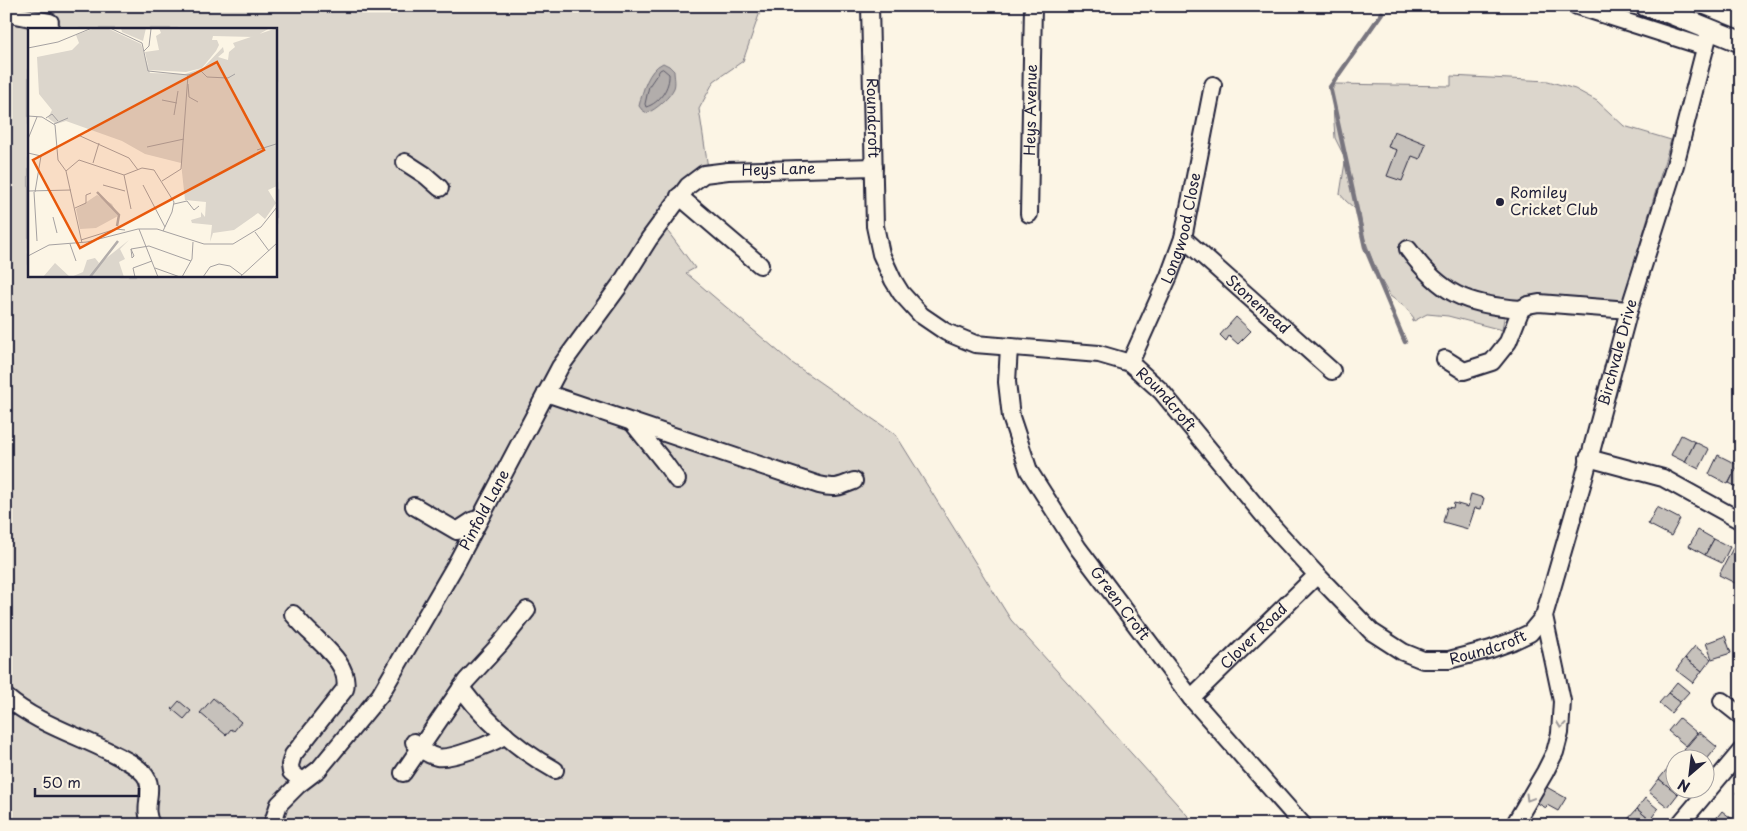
<svg xmlns="http://www.w3.org/2000/svg" width="1747" height="831" viewBox="0 0 1747 831" font-family="'Playpen Sans',sans-serif">
<style>
.green{fill:#dcd6cc;stroke:#7f7c84;fill-rule:evenodd}
.water{fill:#b2adab;stroke:#78757e}
.lines{fill:none;stroke-linecap:round;stroke-linejoin:round}
.shore{stroke:#5c5a68;stroke-width:1}
.stream{stroke:#78757e;stroke-width:4.5}
.building{fill:#c6c1bb;stroke:#22223b}
.minor-casing{stroke:#22223b;stroke-width:20}
.major-casing{stroke:#22223b;stroke-width:24}
.minor{stroke:#fcf5e5;stroke-width:16}
.major{stroke:#fcf5e5;stroke-width:20}
.oneway{stroke:#9a9698}
.poi-dot{fill:#22223b;stroke:#fcf5e5;stroke-width:2}
.labels{text-anchor:middle;stroke-width:4.5;stroke-linejoin:round;paint-order:stroke}
.street-label{font-size:15px;fill:#22223b;stroke:#fcf5e5}
.poi-label{font-size:15px;fill:#22223b;stroke:#fcf5e5;text-anchor:start}
.inset-river{fill:none;stroke:#b2adab;stroke-width:2.5}
.inset-road{fill:none;stroke:#a5a1a1;stroke-width:1}
.view{fill:#e8590c;fill-opacity:0.15;stroke:#e8590c;stroke-width:2.5}
.inset-edge{fill:none;stroke:#22223b;stroke-width:2.5}
</style>
<rect width="100%" height="100%" fill="#fcf5e5"/>
<filter id="ink" filterUnits="userSpaceOnUse"><feTurbulence type="fractalNoise" baseFrequency=".02" numOctaves="2"/><feDisplacementMap in="SourceGraphic" scale="10" xChannelSelector="R" yChannelSelector="G"/><feConvolveMatrix kernelMatrix="1 2 1 2 8 2 1 2 1" color-interpolation-filters="sRGB"/></filter>
<g filter="url(#ink)">
<g class="green">
<path d="M6,6H762L743,61L714,81L699,109L708,168L663,225L695,268L686,273L792,363L896,435L1011,620L1196,825H6ZM29,29H275V275H29Z"/>
<path d="M1451,76L1548,81L1575,89L1597,101L1624,126L1671,140L1622,304L1505,313L1502,330L1448,316L1427,314L1412,322L1414,318L1405,307L1390,296L1377,273L1364,237L1360,213L1346,201L1340,194L1345,162L1344,156L1335,138L1332,91L1335,84L1451,86Z"/>
</g>
<path class="water" d="M663,63L669,66L674,71C674,76 676,83 674,88C670,97 657,109 647,113L642,110L639,106C643,90 648,70 663,63Z"/>
<g class="lines">
<path class="shore" d="M663,69L669,74C670,87 660,103 646,107L645,104L649,86L660,70Z"/>
<path class="stream" d="M1382,13L1330,87L1365,247L1405,342"/>
</g>
<g class="building">
<path d="M1394,131L1426,144L1420,159L1412,156L1402,181L1387,176L1397,150L1388,147Z"/>
<path d="M1236,317L1251,331L1238,344L1229,336L1226,341L1220,335Z"/>
<path d="M1681,435L1695,442L1685,462L1671,455Z"/>
<path d="M1695,442L1709,449L1699,469L1685,462Z"/>
<path d="M1718,455L1738,465L1728,484L1709,474Z"/>
<path d="M1738,465L1741,467V489L1729,483Z"/>
<path d="M1471,494L1484,498L1481,509L1475,508L1468,529L1443,522L1447,507L1453,508L1454,503L1468,507Z"/>
<path d="M1657,507L1680,519L1671,536L1648,524Z"/>
<path d="M1698,530L1714,539L1705,555L1689,546Z"/>
<path d="M1714,539L1730,547L1722,563L1705,555Z"/>
<path d="M1733,548L1741,552V586L1719,575Z"/>
<path d="M1725,636L1731,653L1712,659L1706,643Z"/>
<path d="M1695,646L1711,659L1702,671L1685,658Z"/>
<path d="M1685,658L1702,671L1693,683L1676,670Z"/>
<path d="M1677,682L1689,692L1680,702L1668,693Z"/>
<path d="M1668,693L1680,702L1671,713L1659,703Z"/>
<path d="M213,698L241,722L234,731L231,729L226,735L200,713Z"/>
<path d="M179,701L191,711L184,719L172,709Z"/>
<path d="M1679,718L1697,733L1686,746L1668,731Z"/>
<path d="M1699,732L1717,747L1704,763V758H1693L1684,750Z"/>
<path d="M1668,768L1674,773V788H1683L1678,794L1659,779Z"/>
<path d="M1659,779L1678,794L1668,807L1649,792Z"/>
<path d="M1543,785L1566,798L1558,811L1547,805L1546,808L1534,801Z"/>
<path d="M1741,787V797L1736,793Z"/>
<path d="M1645,798L1658,809L1650,820L1637,809Z"/>
<path d="M1637,809L1650,820L1646,825H1635L1628,819Z"/>
<path d="M1722,811L1736,822L1734,825H1718L1714,821Z"/>
</g>
<g class="lines">
<g class="minor-casing">
<g id="minor">
<path id="s1" d="M870,6L875,226L881,254L893,280L901,293L921,315L946,332L975,344L1099,354L1130,363L1161,391L1274,528L1317,575L1372,632L1403,652L1423,660H1449L1491,649L1513,641L1530,633L1544,616"/>
<path d="M1577,6L1705,47"/>
<path d="M6,13L50,22"/>
<path d="M405,162L425,175L440,188"/>
<path d="M679,196L760,265"/>
<path id="s2" d="M1029,214L1033,6"/>
<path id="s3" d="M1183,238L1332,371"/>
<path d="M1408,249C1441,294 1466,305 1521,309"/>
<path id="s4" d="M1009,347L1007,382L1011,417L1029,471L1078,548L1191,698L1303,825"/>
<path d="M1445,359L1464,371L1492,362L1508,342L1521,309L1528,305L1539,303L1629,310"/>
<path id="s5" d="M1130,363L1169,276L1183,238L1213,85"/>
<path d="M546,393L819,485C835,489 839,487 854,481"/>
<path d="M632,422L664,462L677,480"/>
<path d="M1588,458L1663,478L1741,521"/>
<path d="M414,506L457,531L474,520H479"/>
<path d="M293,614C299,621 305,628 312,634C326,648 350,667 345,689L293,755L290,765L291,772L302,781"/>
<path d="M461,688C487,723 517,749 555,770"/>
<path d="M6,697C36,723 77,735 112,753C123,759 136,764 144,774C157,789 140,808 152,825"/>
<path id="s6" d="M1191,698L1317,575"/>
<path d="M1722,701L1741,716"/>
<path d="M414,742C420,749 428,755 437,757C449,760 495,743 505,735"/>
<path d="M403,773L466,681L500,644L527,610"/>
<path id="s7" d="M272,825L279,804L298,785L319,769L380,695L455,566L560,367L620,285L649,239L688,186L704,174L728,171L874,167"/>
<path id="s8" d="M1514,825L1545,772L1555,752L1560,733L1562,701L1544,616L1584,478L1629,310L1675,165L1710,29"/>
<path d="M1679,825L1741,751"/>
</g>
</g>
<g class="major-casing">
<path id="major" d="M1646,6L1667,12L1741,42"/>
</g>
<use href="#minor" class="minor"/>
<use href="#major" class="major"/>
</g>
<defs><path id="oneway-chevron" d="M-2-3.5L2.5 0L-2 3.5" fill="none" stroke-width="1.6" stroke-linecap="round" stroke-linejoin="round" transform="scale(1.25)"/></defs>
<g class="oneway">
<use href="#oneway-chevron" transform="translate(1561 725) rotate(96)"/>
<use href="#oneway-chevron" transform="translate(1529 798) rotate(121)"/>
</g>
</g>
<circle class="poi-dot" cx="1500" cy="202" r="5"/>
<g class="labels">
<g class="street-label">
<text dy="5" stroke="none"><textPath href="#s2" startOffset="104">Heys Avenue</textPath></text>
<text dy="5" stroke="none"><textPath href="#s1" startOffset="112">Roundcroft</textPath></text>
<text dy="5" stroke="none"><textPath href="#s7" startOffset="862">Heys Lane</textPath></text>
<text dy="5" stroke="none"><textPath href="#s5" startOffset="145">Longwood Close</textPath></text>
<text dy="5" stroke="none"><textPath href="#s3" startOffset="100">Stonemead</textPath></text>
<text dy="5" stroke="none"><textPath href="#s8" startOffset="496">Birchvale Drive</textPath></text>
<text dy="5" stroke="none"><textPath href="#s1" startOffset="592">Roundcroft</textPath></text>
<text dy="5" stroke="none"><textPath href="#s7" startOffset="384">Pinfold Lane</textPath></text>
<text dy="5" stroke="none"><textPath href="#s4" startOffset="288">Green Croft</textPath></text>
<text dy="5" stroke="none"><textPath href="#s6" startOffset="88">Clover Road</textPath></text>
<text dy="5" stroke="none"><textPath href="#s1" startOffset="1028">Roundcroft</textPath></text>
</g>
<g class="poi-label">
<text x="1510" y="198">Romiley<tspan x="1510" dy="17">Cricket Club</tspan></text>
</g>
</g>
<g transform="translate(28 28)">
<rect width="249" height="249" fill="#fcf5e5"/>
<path d="M79,0L113,16L122,45L157,46L175,40L195,19L196,24L190,29L200,32L201,24L207,19L205,15L249,0V158L240,162L248,175L237,191L230,185L206,202L185,205L182,214L184,197L164,195L163,192L173,189V184L177,189L178,174L157,172L153,135L117,126L94,113L38,93L28,96L20,90L24,82L11,66L9,29L44,22L51,15L48,7L64,1ZM93,0H118L115,13L94,4ZM131,0H242L226,9L185,8L184,12H189L191,17L188,23L174,40L158,44L121,42L117,24L131,22L128,8L133,5ZM69,167L84,176L90,188L68,200L52,201L48,181ZM101,212L92,221L97,231L91,234L96,249H43L55,244L59,232L67,230L71,235L63,247L71,236ZM27,235L42,249H15Z" fill="#dcd6cc"/>
<path class="inset-river" d="M69,164L91,187L89,198M62,249L90,213"/>
<path class="inset-road" d="M82,0L114,15L120,43L160,47L153,141L134,153M0,20L30,14L64,0M116,23L121,18L123,1M160,47L173,43L179,49L200,50L207,46M160,56L161,69L170,74M134,72L149,75M146,87L150,63M0,88L14,89L27,97L30,132L38,143L54,215M18,90L24,86L30,93M26,96L40,90M50,107L101,130L110,142M0,111L9,89M119,119L156,111M229,122L248,116M0,125L13,128L7,164M65,135L71,115M38,143L51,132L96,147L114,140L126,142L146,174L144,184L135,203M96,147L103,181M75,157L97,163M115,157L137,199M0,163L43,162M6,164L9,213M146,176L159,173L166,182L171,178M47,180L58,175V167L63,165M25,189L29,205M111,201L130,249M227,204L241,223M53,212L88,201L97,202M42,216L48,233M103,221L104,230L106,228L103,221L121,218L163,233M0,228L21,217L59,214L110,201H129L176,216H205L233,199L249,179M127,240L152,249M107,249L105,240L124,233M154,249L164,231L165,214M175,249L182,239L191,236L202,238L214,247M212,249L249,215"/>
<path class="view" d="M189,34L236,122L52,220L5,132Z"/>
<rect width="249" height="249" class="inset-edge"/>
</g>
<rect width="1747" height="831" fill="none" stroke="#fcf5e5" stroke-width="25"/>
<rect x="12" y="12" width="1722" height="806" fill="none" stroke="#22223b" stroke-width="2" filter="url(#ink)"/>
<g transform="translate(1690 774) rotate(208)"><circle r="24" fill="#fcf5e5" stroke="#a5a1a1"/>
<path d="M0-4L9 19L0 12L-9 19Z" fill="#22223b"/>
<text y="-8" font-size="14" font-weight="bold" text-anchor="middle" fill="#22223b">N</text>
</g>
<path d="M35 788v8h104v-8" fill="none" stroke="#22223b" stroke-width="2.5"/>
<text x="42" y="788" font-size="15" fill="#22223b" stroke="#fcf5e5" stroke-width="4" paint-order="stroke">50 m</text>
</svg>
